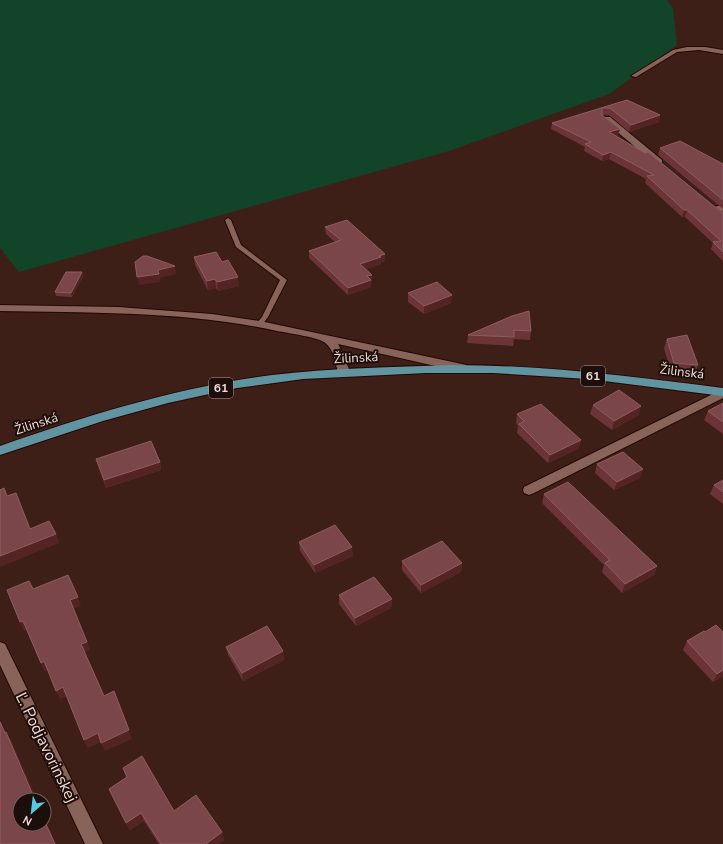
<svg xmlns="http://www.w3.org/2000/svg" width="723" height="844" viewBox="0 0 723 844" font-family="'Nunito Sans',sans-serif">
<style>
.green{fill:#124429}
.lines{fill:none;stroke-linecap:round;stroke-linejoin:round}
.lane-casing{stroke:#240803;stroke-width:2}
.street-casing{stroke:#240803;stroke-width:2}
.primary-casing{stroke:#240803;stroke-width:2}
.lane{fill:#886359;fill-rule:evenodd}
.street{fill:#886359;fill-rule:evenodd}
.primary{fill:#6094a0;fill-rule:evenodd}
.wall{fill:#6c3439}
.shaded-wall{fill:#542424}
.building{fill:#7a464a;stroke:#8d5d60}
.labels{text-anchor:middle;stroke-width:4;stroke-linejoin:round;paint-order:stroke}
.shield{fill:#1c0e0a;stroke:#b19e99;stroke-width:1}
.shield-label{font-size:12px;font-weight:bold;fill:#f1dbd6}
.street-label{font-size:13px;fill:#f1dbd6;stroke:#1c0e0a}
.near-street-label{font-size:16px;fill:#f1dbd6;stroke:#1c0e0a}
</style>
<rect width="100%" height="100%" fill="#3e1f17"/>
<path class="green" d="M0,0H667L673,8L677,45L609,94L449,151L19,272L0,248Z"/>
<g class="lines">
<g class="lane-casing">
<path id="lane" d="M228,218L231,220L241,245L287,280L268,317L262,325L260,326L256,324L262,317L280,280L236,247L225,220Z"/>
</g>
<g class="street-casing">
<g id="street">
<path d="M687,47H705L723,50V54L699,50L677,52L636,77L631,76L673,50Z"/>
<path d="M604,117H610L662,160V164H656L604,121Z"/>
<path d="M723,205V211L716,212L712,209L713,207Z"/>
<path d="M0,305L118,307L212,314L260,321L462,364L466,365L468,368L466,371L462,372L338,344L343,354L350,372L348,375H340L338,372C335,361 333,346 322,341C314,337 288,333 277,331C187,311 92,313 0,311Z"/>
<path d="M723,389V398L534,493L529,495L524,493L523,490L524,487Z"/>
<path d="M0,642L5,644L103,844H85L0,665Z"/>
</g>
</g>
<g class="primary-casing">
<path id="primary" d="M453,365C544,365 633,377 723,388V396L588,379L493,373H426L303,379L237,388L168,403L103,421L0,455V446C88,415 179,387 272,375C331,368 393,367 453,365Z"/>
</g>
<use href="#lane" class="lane"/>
<use href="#street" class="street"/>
<use href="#primary" class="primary"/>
</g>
<g class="wall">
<path d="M627,100L660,115L659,122L629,132L609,115H602L620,129L618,135L616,136L723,212V261L711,249L713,243L685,217H682L645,183L646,179L609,159L602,161L584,151L585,147L551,129L552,123Z"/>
<path d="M660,148L723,164V209L658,155Z"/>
<path d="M325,227L385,254V261L381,262V264L366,269L372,275L371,287L348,295L309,258V251L335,242L326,234Z"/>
<path d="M194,257L222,262L239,286L218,291L216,288L208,290L195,265Z"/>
<path d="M82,272L83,276L72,297L56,296L55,292Z"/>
<path d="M408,293L451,303L424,314L408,302Z"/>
<path d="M512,316L531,331L530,340L514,339L513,346L467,343L468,335Z"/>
<path d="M667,339L698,365L695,373L671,372L664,348Z"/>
<path d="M723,403V434L704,420L708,411Z"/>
<path d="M593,405L639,415L612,430L590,414Z"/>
<path d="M517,414L581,440L578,449L548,463L517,433L518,426L516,423Z"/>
<path d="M96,459L160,462L161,470L106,488Z"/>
<path d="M597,464L643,469L640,478L614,490L595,473Z"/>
<path d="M723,480V504L710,494L714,485Z"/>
<path d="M544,494L657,566L654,575L622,593L602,572L604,565L542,503Z"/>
<path d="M299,542L353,556L315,573L300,551Z"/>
<path d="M402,561L462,563L461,572L421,593L402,570Z"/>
<path d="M339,595L392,599L391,608L356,626L339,604Z"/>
<path d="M705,632H723V676L713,682L683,650L687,641Z"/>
<path d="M226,647L283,651L284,660L243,681L228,655Z"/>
<path d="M123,768L174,811L222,832L224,840L218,844H159L144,821L130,830L109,789L127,777Z"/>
</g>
<g class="shaded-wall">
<path d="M660,115L659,122L629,132L631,125Z"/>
<path d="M620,129L618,135L608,139L609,132Z"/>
<path d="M611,152L609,159L602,161L603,155Z"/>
<path d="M684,210H687L685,217H682Z"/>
<path d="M385,254V261L381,262V264L360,271V264Z"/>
<path d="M175,266L176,274L160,278V282L139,285L137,277L158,270Z"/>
<path d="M82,272L83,276L72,297L71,293Z"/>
<path d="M372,275L371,287L348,295V288L367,276Z"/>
<path d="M238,277L239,286L218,291L217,282Z"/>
<path d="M215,279L216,288L208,290L207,281Z"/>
<path d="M452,295L451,303L424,314V306Z"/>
<path d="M641,406L639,415L612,430L614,421Z"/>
<path d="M581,440L578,449L548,463L550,455Z"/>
<path d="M160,462L161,470L106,488L104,480Z"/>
<path d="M643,469L640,478L614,490L617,482Z"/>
<path d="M56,534L59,543L0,567V556Z"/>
<path d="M352,547L353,556L315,573L314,565Z"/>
<path d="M462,563L461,572L421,593V585Z"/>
<path d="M657,566L654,575L622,593L625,584Z"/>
<path d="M78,597L81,606L73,609L70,600Z"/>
<path d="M392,599L391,608L356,626L355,618Z"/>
<path d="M23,621L26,630L24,631L20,622Z"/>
<path d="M87,642L90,650L84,653L81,644Z"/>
<path d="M283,651L284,660L243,681L242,673Z"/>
<path d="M44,661L48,670L44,671L41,663Z"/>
<path d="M723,670V676L713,682L717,674Z"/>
<path d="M63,687L67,696L60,699L56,691Z"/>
<path d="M0,720L9,741L5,733L0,722Z"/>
<path d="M129,730L132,739L105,751L101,743Z"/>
<path d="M6,732L11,740L37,800H35Z"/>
<path d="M98,733L101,742L88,748L84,740Z"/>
<path d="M141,813L144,821L130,830L126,823Z"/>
<path d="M44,817L56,844H55L44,820Z"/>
<path d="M222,832L224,840L218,844H206Z"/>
</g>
<g class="building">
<path d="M627,100L660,115L631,125L610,108H603L602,109V115L620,129L609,132L645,153L648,152L721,212H723V252L713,242L721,241L687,210H684L647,176L654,175L611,152L603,155L585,144L591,142L552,123Z"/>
<path d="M680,141L723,164V200L660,148Z"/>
<path d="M347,220L385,254L379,256L381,257L360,264L372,275L367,276L371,280L348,288L309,251L341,240L325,227Z"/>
<path d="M216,252L222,262L228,260L238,277L217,282L215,279L207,281L194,257Z"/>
<path d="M143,256H147L175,266L158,270L159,274L137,277L135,262Z"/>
<path d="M66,272H82L71,293L55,292Z"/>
<path d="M437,282L452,295L424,306L408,293Z"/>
<path d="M529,311L531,331L514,330V337L468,335L512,316Z"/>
<path d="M687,335L698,365L674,363L667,339Z"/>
<path d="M619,390L641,406L614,421L593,405Z"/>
<path d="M723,403V422L708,411Z"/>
<path d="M541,404L581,440L550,455L519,424L524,421L517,414Z"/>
<path d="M151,441L160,462L104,480L96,459Z"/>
<path d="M623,452L643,469L617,482L597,464Z"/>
<path d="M723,480V492L714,485Z"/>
<path d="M568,482L657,566L625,584L605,563L610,560L544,494Z"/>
<path d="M4,488L7,496L16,493L30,529L49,521L56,534L0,556V490Z"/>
<path d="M335,525L352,547L314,565L299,542Z"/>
<path d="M442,541L462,563L421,585L402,561Z"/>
<path d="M68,575L78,597L70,600L87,642L81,644L104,696L114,691L129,730L101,743L98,733L84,740L63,687L56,691L44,661L41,663L23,621L20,622L7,590L29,581L33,589Z"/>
<path d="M374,577L392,599L355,618L339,595Z"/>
<path d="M716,625L723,632V670L717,674L687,641L704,631L705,632Z"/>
<path d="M267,626L283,651L242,673L226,647Z"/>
<path d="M0,722L5,733L6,732L35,800H20V824H44V820L55,844H0Z"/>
<path d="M142,756L174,811L196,795L222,832L206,844H161L141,813L126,823L109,789L127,777L123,768Z"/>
</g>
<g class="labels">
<g class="shield">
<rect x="581" y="366" width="24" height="20" rx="3"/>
<rect x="209" y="378" width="24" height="20" rx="3"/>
</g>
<g class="shield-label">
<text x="593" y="380">61</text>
<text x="221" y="392">61</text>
</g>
<g class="street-label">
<text transform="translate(356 357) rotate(-3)" y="5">Žilinská</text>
<text transform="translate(682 371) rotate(7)" y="5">Žilinská</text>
<text transform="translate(36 423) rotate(-18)" y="5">Žilinská</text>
</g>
<g class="near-street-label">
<text transform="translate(47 747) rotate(64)" y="6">Ľ. Podjavorinskej</text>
</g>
</g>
<g transform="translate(32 812) rotate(208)"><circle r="19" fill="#1c0e0a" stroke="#71605c"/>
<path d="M0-3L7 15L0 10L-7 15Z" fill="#58c9e3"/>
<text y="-6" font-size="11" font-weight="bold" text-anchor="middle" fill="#f1dbd6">N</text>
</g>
</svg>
